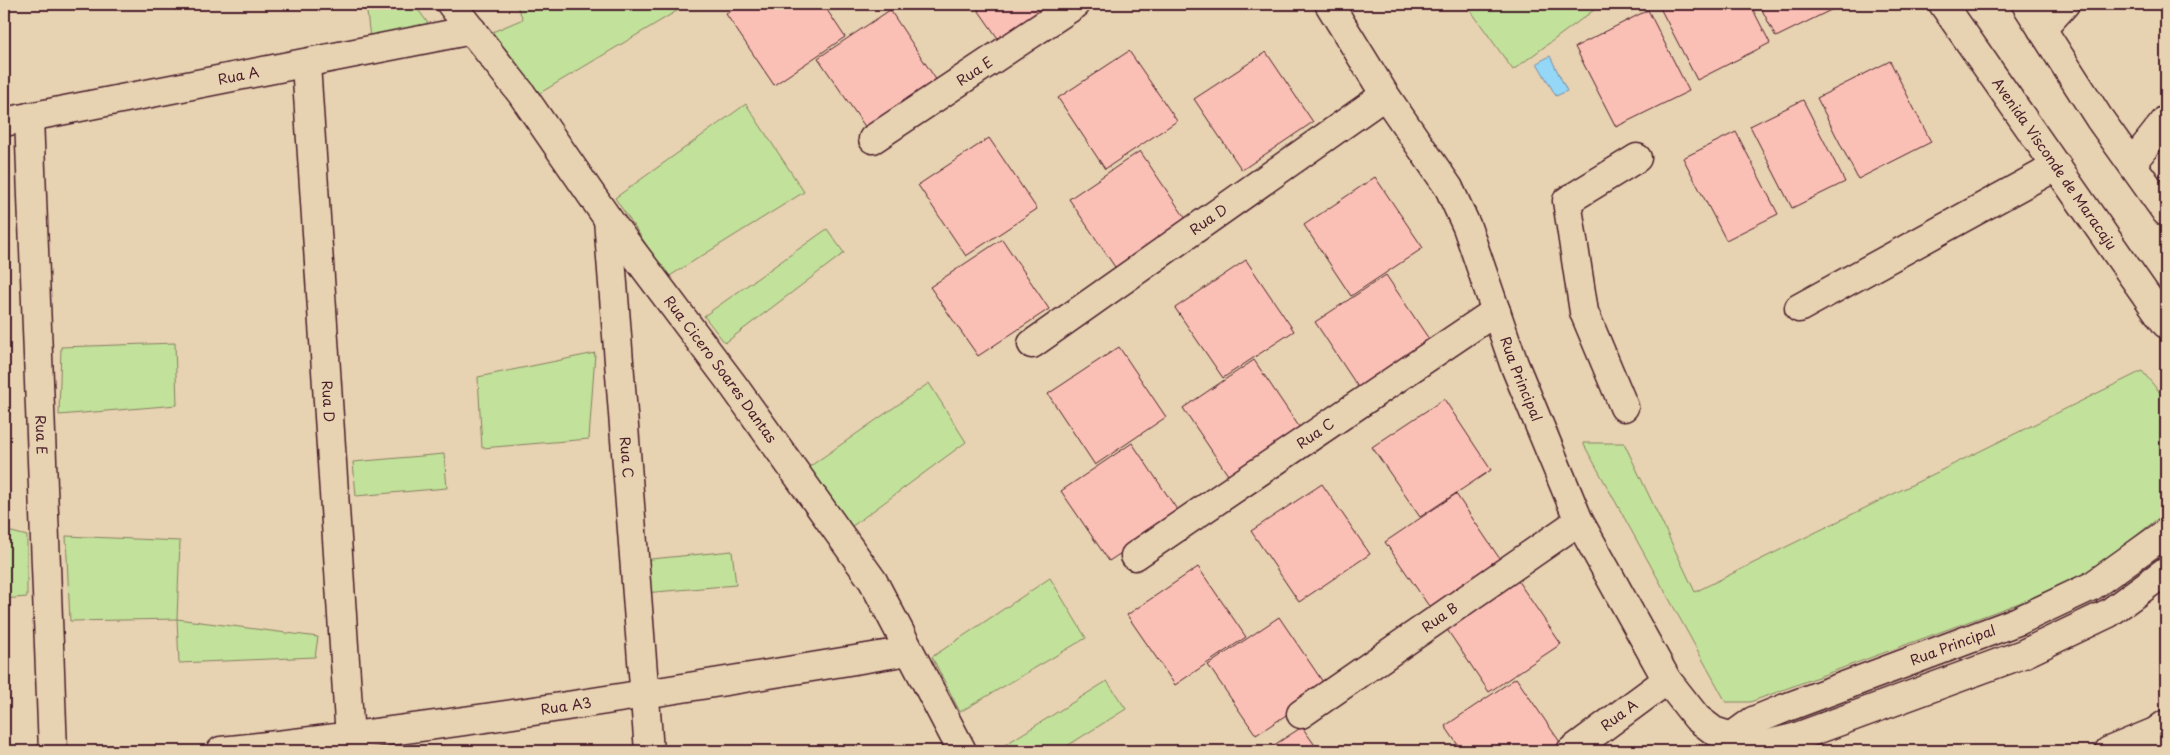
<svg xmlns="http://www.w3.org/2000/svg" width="2170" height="755" viewBox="0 0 2170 755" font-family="'Playpen Sans',sans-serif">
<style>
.green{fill:#c2e19a;stroke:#868062}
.water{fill:#95d7f7;stroke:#778da5}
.building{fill:#fbc0b5;stroke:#4a1f2b}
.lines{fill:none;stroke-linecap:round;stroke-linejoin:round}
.minor-casing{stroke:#4a1f2b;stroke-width:31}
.major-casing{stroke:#4a1f2b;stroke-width:31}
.minor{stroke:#e7d2b1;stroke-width:28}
.major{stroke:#e7d2b1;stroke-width:28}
.labels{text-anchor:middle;stroke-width:4;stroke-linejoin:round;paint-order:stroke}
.street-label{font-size:14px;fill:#4a1f2b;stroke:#e7d2b1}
</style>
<rect width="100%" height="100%" fill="#e7d2b1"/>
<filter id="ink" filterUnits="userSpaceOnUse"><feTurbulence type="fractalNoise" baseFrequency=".02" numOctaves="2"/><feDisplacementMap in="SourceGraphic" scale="10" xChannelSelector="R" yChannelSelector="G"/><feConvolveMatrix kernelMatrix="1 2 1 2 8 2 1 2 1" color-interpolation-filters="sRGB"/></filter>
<g filter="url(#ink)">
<g class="green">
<path d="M366,4H414L430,26L370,38Z"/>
<path d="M516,4H675L680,9L540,93L483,36L523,19Z"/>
<path d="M1466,4H1602L1513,70Z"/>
<path d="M746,104L804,192L668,277L615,198Z"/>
<path d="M827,229L844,253L725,343L704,316Z"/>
<path d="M175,343L177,405L59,415L61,347Z"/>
<path d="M595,353L589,439L482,448L478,377Z"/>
<path d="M2142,371L2166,400V512L2079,581L1750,702H1726L1583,443H1624L1695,592Z"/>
<path d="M929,383L966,442L851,527L809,467Z"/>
<path d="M444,454L447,488L356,496L353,462Z"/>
<path d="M4,530L27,536V597L4,599Z"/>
<path d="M66,536L180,541L177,619L318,637L315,657L179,663L177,619L70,621Z"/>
<path d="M732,551L736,585L644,593L641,560Z"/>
<path d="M1050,578L1086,638L960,712L932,657Z"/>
<path d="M1107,681L1126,709L1059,751H995Z"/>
</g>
<path class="water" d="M1550,56L1567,91L1556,96L1537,63Z"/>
<g class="building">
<path d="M742,4H823L845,37L774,85L726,14Z"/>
<path d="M974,4H1062L1002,44Z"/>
<path d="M1658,4H1750L1770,43L1697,80Z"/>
<path d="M1759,4H1843L1776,37Z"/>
<path d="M890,10L937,81L866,128L818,58Z"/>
<path d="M1648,10L1689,91L1616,127L1575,47Z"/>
<path d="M1129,51L1177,121L1105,169L1058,98Z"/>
<path d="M1266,52L1313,122L1242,170L1194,99Z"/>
<path d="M1890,61L1931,142L1858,179L1817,98Z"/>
<path d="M1803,100L1845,182L1792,208L1750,126Z"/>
<path d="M1736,132L1778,214L1726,240L1683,158Z"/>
<path d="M989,138L1037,209L966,256L918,185Z"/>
<path d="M1140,151L1188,222L1117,270L1069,199Z"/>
<path d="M1375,177L1423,248L1351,296L1304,225Z"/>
<path d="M1002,239L1049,309L978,356L930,287Z"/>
<path d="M1246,260L1294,331L1223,378L1175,308Z"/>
<path d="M1386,275L1433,345L1362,393L1315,322Z"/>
<path d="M1119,347L1166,417L1095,465L1048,394Z"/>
<path d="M1254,360L1302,431L1230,478L1183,408Z"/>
<path d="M1444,399L1491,470L1420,517L1372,447Z"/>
<path d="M1132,443L1180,514L1109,561L1061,491Z"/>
<path d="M1322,484L1370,554L1299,602L1251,531Z"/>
<path d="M1456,494L1504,565L1433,612L1385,542Z"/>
<path d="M1198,567L1246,637L1175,685L1127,615Z"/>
<path d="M1513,574L1561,644L1489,692L1442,622Z"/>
<path d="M1279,617L1327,688L1256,735L1208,665Z"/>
<path d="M1516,678L1564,748L1559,751H1462L1445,726Z"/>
<path d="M1302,727L1319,751H1265Z"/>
</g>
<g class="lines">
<g class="minor-casing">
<g id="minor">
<path id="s1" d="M451,4L521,93L608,219L733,385L873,581L962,751"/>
<path id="s2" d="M1329,4L1385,95L1449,188L1467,227L1514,364L1579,521L1667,680L1697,718L1714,731L1760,746L1794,738L2023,654L2109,613L2166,571"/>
<path d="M2042,29L2065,4"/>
<path id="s3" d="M306,64L350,738L347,751"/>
<path id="s4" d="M29,117L53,751"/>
<path id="s5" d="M4,122L472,30"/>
<path id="s6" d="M873,139L1076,4"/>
<path d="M2132,163L2166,120"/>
<path id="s7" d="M608,219L649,751"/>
<path d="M1799,308L2057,166"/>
<path id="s8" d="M1032,344L1385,95"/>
<path d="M1624,407L1584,312L1567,201L1637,158"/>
<path id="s9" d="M1135,556L1496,311"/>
<path id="s10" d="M1301,714L1579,521"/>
<path id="s11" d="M1731,737L1753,721L1785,708L2018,621L2092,586L2166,533"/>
<path id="s12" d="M221,751C451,727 680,689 909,651"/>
<path id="s13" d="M1571,751L1667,680"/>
<path d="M2109,751L2155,732L2166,724"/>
</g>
</g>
<g class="major-casing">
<g id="major">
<path id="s14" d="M1943,4L2166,324"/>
<path d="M2026,4L2099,118L2166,212"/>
</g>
</g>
<use href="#minor" class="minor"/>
<use href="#major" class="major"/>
</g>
</g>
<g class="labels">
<g class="street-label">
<text dy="5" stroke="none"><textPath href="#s6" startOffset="122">Rua E</textPath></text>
<text dy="5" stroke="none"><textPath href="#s5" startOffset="239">Rua A</textPath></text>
<text dy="5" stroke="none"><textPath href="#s14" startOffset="195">Avenida Visconde de Maracaju</textPath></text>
<text dy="5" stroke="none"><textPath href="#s8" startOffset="216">Rua D</textPath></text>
<text dy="5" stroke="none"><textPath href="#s1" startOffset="454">Rua Cicero Soares Dantas</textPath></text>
<text dy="5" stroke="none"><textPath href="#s2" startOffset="424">Rua Principal</textPath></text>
<text dy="5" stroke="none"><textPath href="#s3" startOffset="338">Rua D</textPath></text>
<text dy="5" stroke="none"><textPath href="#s9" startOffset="218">Rua C</textPath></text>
<text dy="5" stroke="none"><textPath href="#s4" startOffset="318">Rua E</textPath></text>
<text dy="5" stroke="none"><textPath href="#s7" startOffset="239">Rua C</textPath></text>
<text dy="5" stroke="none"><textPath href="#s10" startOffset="169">Rua B</textPath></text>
<text dy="5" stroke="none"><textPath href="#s11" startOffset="241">Rua Principal</textPath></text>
<text dy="5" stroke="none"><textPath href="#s12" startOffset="348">Rua A3</textPath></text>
<text dy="5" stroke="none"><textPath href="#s13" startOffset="60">Rua A</textPath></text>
</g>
</g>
<rect width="2170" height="755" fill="none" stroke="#e7d2b1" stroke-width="20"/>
<rect x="10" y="10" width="2150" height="735" fill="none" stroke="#4a1f2b" stroke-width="2" filter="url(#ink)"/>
</svg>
